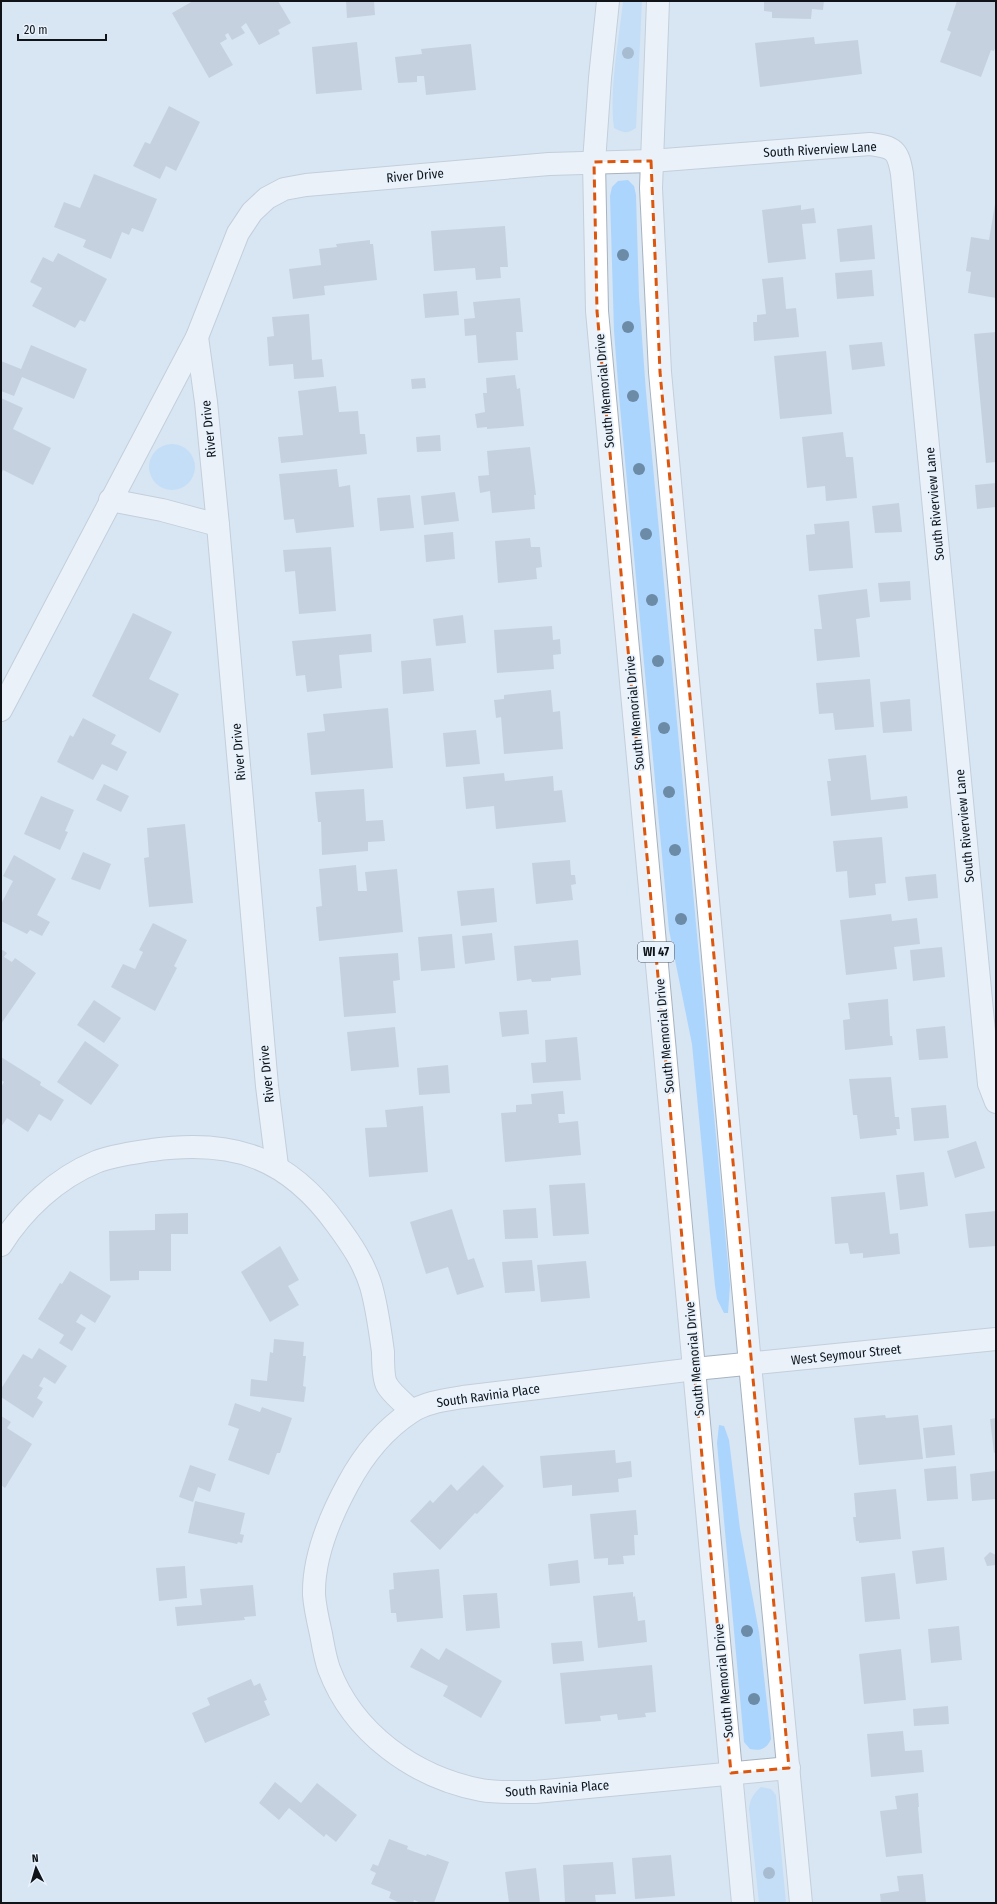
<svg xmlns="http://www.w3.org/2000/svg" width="997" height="1904" viewBox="0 0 997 1904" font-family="'Fira Sans Condensed',sans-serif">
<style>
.green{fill:#acd5fd}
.building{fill:#adb9c6}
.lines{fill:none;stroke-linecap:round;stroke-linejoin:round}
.minor-casing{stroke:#a7b3c0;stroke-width:24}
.tertiary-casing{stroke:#a7b3c0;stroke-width:24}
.primary-casing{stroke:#a7b3c0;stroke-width:24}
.minor{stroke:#fff;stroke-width:22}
.tertiary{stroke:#fff;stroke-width:22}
.primary{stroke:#fff;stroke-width:22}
.tree{fill:#6c8ba6}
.marked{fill:none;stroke:#dd560d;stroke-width:3;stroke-dasharray:8 5;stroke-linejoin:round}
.labels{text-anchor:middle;stroke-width:3.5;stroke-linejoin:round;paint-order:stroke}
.shield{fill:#e8f2fd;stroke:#51575d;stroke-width:1}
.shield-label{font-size:12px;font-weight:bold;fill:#101419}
.street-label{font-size:13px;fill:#101419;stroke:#e8f2fd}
</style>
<rect width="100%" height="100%" fill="#d8e5f2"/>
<g class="green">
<path d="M623,1H642L636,128C627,134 623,133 614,128C609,89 619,40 623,1Z"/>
<path d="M628,180L634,186L636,195L639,297L646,392L730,1285L728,1313H724L717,1299L715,1286L692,1044L669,930L619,396L614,331L610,196L612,187L618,181Z"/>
<circle cx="172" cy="467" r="23"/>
<path d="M719,1425L724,1426L729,1440L740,1529L759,1632L771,1739C767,1749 760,1751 750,1749L744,1742L717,1443Z"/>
<path d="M761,1787L771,1789L776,1795L786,1903H759L749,1809C750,1799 753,1794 761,1787Z"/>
</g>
<g class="building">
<path d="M193,1H278L291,23L278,30L280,34L259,45L246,23L241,27L245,33L232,40L228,33L225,35L227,39L220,43L233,65L209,78L172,13Z"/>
<path d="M346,1H374L375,15L347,18Z"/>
<path d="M764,1H824L823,10L812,9L811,19L772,18V12L764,11Z"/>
<path d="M957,1H996V46L994,51L991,50L981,77L940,62L951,32L947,30Z"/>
<path d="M814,37L815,44L858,40L862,74L760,87L755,43Z"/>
<path d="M357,42L362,90L316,94L312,47Z"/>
<path d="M471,44L476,90L426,95L424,76H417V82L398,83L395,57L422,54L421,49Z"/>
<path d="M169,106L200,122L176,171L166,166L160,179L133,166L145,142L150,144Z"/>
<path d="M94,174L157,199L143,232L132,228L129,235L122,232L111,259L83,247L86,240L54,227L64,202L80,208Z"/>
<path d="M995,204H996V298L968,293L971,272L966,271L971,237L989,240Z"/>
<path d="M801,205V210L814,208L816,223L802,224L806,259L768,263L762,210Z"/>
<path d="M872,225L875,259L840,262L837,229Z"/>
<path d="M505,226L508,267H500L501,278L476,280L475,268L434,271L431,231Z"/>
<path d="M370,240V244H373L377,280L324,286L325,295L293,299L289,269L321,265L319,249L337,247L336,244Z"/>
<path d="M58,253L107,279L85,322L80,320L75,328L32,306L42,288L30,282L43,257L53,262Z"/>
<path d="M872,270L874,296L837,299L835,273Z"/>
<path d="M783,277L786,309L796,308L799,337L754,341L753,322H757V315L766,314L762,279Z"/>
<path d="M457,291L459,315L425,318L423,294Z"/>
<path d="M520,298L523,332H516L518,360L478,363L476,335L465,336L464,319L475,318L473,302Z"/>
<path d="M309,314L312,360L322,359L324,377L294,379L293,364L269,366L267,337L274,336L272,317Z"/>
<path d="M996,332V462L986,463L974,334Z"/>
<path d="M882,342L885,366L852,370L849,345Z"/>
<path d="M31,345L87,369L74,399L22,377L14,396L1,391V361L21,369Z"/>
<path d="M826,351L832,414L780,419L774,356Z"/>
<path d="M515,375L517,389L520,388L524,426L487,429V427L477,428L475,414L485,412L483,393H487L486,378Z"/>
<path d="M425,378L426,388L412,389L411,379Z"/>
<path d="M336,386L339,412L358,411L360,434H365L367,454L281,463L278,437L303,435L298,391Z"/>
<path d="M1,398L23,408L13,429L51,448L33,485L3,470L1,474Z"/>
<path d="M843,432L846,457H853L857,498L826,501L825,486L807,488L802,437Z"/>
<path d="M440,435L441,451L417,452L416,437Z"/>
<path d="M530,447L536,495H534L535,509L492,513L490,491L480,493L478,476L489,475L487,451Z"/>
<path d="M337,469L339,487L350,485L354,527L296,533L294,519L284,520L279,474Z"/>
<path d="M996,483V507L977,509L975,485Z"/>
<path d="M455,492L459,521L424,525L421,496Z"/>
<path d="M410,495L414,528L380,531L377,498Z"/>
<path d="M899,503L902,532L875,533L872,506Z"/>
<path d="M849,521L853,568L809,571L806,535L815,534L814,524Z"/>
<path d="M453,532L455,559L426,562L424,535Z"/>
<path d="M530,538L531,547H540L542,567L536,568L537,579L498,583L495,541Z"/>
<path d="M331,547L336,611L299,614L295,571L285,572L283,550Z"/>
<path d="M910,581L911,600L880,602L878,583Z"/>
<path d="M867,589L870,617L856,619L860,657L817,661L814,629H822L818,595Z"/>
<path d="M133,613L172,632L149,679L179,694L160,733L92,696Z"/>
<path d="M463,615L466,643L436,646L433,619Z"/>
<path d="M552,626L553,640L560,639L561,654L553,655L554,669L497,673L494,630Z"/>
<path d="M371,634L372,652L339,655L342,688L307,692L305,675L296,676L292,641Z"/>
<path d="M431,658L434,691L403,694L401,661Z"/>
<path d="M870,679L874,727L835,730L833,713L819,714L816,683Z"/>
<path d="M551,690L553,712L560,711L563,749L504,754L501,717L496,718L494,700L504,699V695Z"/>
<path d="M910,699L912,731L883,733L880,702Z"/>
<path d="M388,708L393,768L311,775L307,733L325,731L323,714Z"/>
<path d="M83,718L116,735L111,744L127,752L117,771L102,764L93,780L57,762L70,735L73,737Z"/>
<path d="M476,730L480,764L446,767L443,733Z"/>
<path d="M866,755L871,800L907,796L908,808L831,816L827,781H831L828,759Z"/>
<path d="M504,773L505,781L553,776L554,791L562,790L566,822L496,829L494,806L466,809L463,777Z"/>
<path d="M104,784L129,796L121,812L96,800Z"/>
<path d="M364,789L366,821L383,820L385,841L368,842V851L322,855L321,822H318L315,792Z"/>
<path d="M41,796L74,810L65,831L68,832L60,850L24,834Z"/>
<path d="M185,824L193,903L149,907L144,858L149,857L147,828Z"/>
<path d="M882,837L886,883L875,884L876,895L849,898L847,871L836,872L833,841Z"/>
<path d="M83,852L111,864L100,890L71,879Z"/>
<path d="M14,855L56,879L37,915L50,922L42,936L30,930L27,934L1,921V904L13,881L3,876Z"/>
<path d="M570,860L571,875H575L576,884L571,885L573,900L536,904L532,863Z"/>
<path d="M356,865L358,891H367L365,872L397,869L403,932L319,941L316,907L322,906L319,869Z"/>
<path d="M936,874L938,898L908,901L905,877Z"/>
<path d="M494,888L497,922L461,926L457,891Z"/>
<path d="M891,914L892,921L917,918L920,944L894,947L897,969L846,975L840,920Z"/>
<path d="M153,923L187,940L174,966L177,968L155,1011L111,987L123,964L135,969L143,952L139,950Z"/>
<path d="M492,933L495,960L465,964L462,936Z"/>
<path d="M452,934L455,968L421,971L418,937Z"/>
<path d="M578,940L581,975L551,978V981L532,982L531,979L517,981L514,946Z"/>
<path d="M942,947L945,977L913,981L910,950Z"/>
<path d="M1,949L7,953L4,957L12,962L15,958L36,973L1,1024Z"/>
<path d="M398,953L400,980L393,981L396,1013L344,1017L339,957Z"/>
<path d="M888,999L890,1036H892L893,1045L845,1050L843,1020L850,1019L848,1003Z"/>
<path d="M94,1000L121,1018L104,1043L77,1025Z"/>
<path d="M527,1010L529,1034L502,1037L499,1012Z"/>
<path d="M945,1026L948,1058L919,1060L916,1029Z"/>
<path d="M395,1027L399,1067L351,1071L347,1032Z"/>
<path d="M577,1037L581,1080L533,1083L531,1063L546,1062L545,1040Z"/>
<path d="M85,1041L119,1065L91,1105L57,1082Z"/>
<path d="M1,1057L41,1082L40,1085L64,1100L51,1121L39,1114L28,1132L7,1118L1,1127V1087L4,1082L1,1080Z"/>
<path d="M448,1065L450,1093L419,1095L417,1068Z"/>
<path d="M891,1077L895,1117H899L900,1129H896L897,1135L860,1139L857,1115H853L849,1079Z"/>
<path d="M563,1091L565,1114H558L559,1123L578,1121L581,1155L505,1162L501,1113L516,1112V1105L532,1104L531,1094Z"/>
<path d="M946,1105L949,1138L914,1141L911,1108Z"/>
<path d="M423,1106L428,1172L369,1177L365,1128L387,1127L385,1110Z"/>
<path d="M976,1141L985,1168L955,1178L947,1151Z"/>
<path d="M924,1172L928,1206L900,1210L896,1175Z"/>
<path d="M585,1183L589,1234L553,1236L549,1185Z"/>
<path d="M885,1192L890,1234L898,1233L900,1254L863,1258V1253L850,1254L848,1243L835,1244L831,1197Z"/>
<path d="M536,1208L538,1238L505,1239L503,1210Z"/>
<path d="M452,1209L468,1260L474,1258L484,1287L457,1295L448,1267L426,1274L410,1222Z"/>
<path d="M996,1211V1246L969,1248L965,1214Z"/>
<path d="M188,1213V1234H171V1271H139V1280L110,1281L109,1231L155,1230V1214Z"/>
<path d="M280,1246L299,1280L288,1286L299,1305L270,1322L241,1272Z"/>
<path d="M532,1260L535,1291L505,1293L502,1262Z"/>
<path d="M586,1261L590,1298L541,1302L537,1265Z"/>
<path d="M70,1271L111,1296L95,1323L81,1314L76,1322L86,1328L72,1351L59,1343L64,1335L38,1319L60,1283L62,1284Z"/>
<path d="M274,1339L304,1342L303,1356H306L303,1386L306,1387L304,1402L250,1396L251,1379L267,1381L270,1352L273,1353Z"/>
<path d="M39,1348L67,1366L55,1384L44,1377L39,1386L43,1388L37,1398L43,1402L33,1418L1,1397V1389L23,1354L32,1359Z"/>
<path d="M235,1403L260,1412L262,1407L292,1418L280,1453H277L269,1475L228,1460L239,1429L228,1425Z"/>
<path d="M885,1415L886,1418L918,1415L923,1459L859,1465L854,1418Z"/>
<path d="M1,1416L11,1422L7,1428L32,1444L5,1488L1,1485Z"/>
<path d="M996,1418V1452L994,1453L990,1419Z"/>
<path d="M952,1425L955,1455L926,1458L923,1428Z"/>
<path d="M615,1450L616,1463L631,1461L632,1477L618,1479L619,1492L572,1496V1485L543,1488L540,1456Z"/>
<path d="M190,1465L216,1474L210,1492L198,1487L193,1502L179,1497Z"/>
<path d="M483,1465L504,1486L477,1514L475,1513L440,1550L410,1521L430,1500L433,1503L451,1484L457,1491Z"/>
<path d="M956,1466L958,1499L927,1501L924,1469Z"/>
<path d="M995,1471L996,1499L972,1501L970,1474Z"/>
<path d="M896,1489L901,1539L859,1543V1541H856L853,1517H856L854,1493Z"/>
<path d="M195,1501L245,1513L240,1534L244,1535L242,1543L238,1542L237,1544L188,1533Z"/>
<path d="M636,1510L638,1535H634L635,1555L623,1556L624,1564L608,1565V1558L594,1559L590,1514Z"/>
<path d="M944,1547L947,1580L916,1584L912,1551Z"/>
<path d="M990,1552L996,1555V1565L987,1566L984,1558Z"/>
<path d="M578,1560L580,1583L550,1586L548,1564Z"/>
<path d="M185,1566L187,1598L159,1601L156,1568Z"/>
<path d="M439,1569L443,1618L397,1622L396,1613H391L389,1590L394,1589L393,1573Z"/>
<path d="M895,1573L900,1619L865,1622L861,1577Z"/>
<path d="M253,1585L256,1616L244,1617L245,1620L177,1626L175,1607L202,1605L200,1589Z"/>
<path d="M633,1592V1597L635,1596L638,1621L645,1620L647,1642L598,1648L593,1596Z"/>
<path d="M497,1593L500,1628L466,1631L463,1595Z"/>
<path d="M959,1626L962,1660L931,1663L928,1629Z"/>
<path d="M582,1641L584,1661L553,1664L551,1643Z"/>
<path d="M421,1648L439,1660L446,1648L502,1681L481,1718L443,1696L448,1686L410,1667Z"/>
<path d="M901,1649L906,1700L864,1704L859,1654Z"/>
<path d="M652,1665L656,1712L645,1713L646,1717L618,1720L617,1714L600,1716L601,1721L565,1724L560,1673Z"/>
<path d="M251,1679L254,1686L260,1683L267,1700L264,1701L270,1715L205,1743L192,1713L210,1705L207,1698Z"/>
<path d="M948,1706L949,1724L914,1726L913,1709Z"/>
<path d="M903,1731L905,1751L922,1750L924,1772L871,1777L867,1734Z"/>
<path d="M275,1782L301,1803L317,1783L357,1815L336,1842L326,1834L324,1837L289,1808L279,1820L259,1803Z"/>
<path d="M918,1793L919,1807H918L922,1853L886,1857L880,1811L897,1809L895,1796Z"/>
<path d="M389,1839L408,1846L407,1849L426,1856L427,1854L449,1862L434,1903H421L414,1900L413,1903H400L389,1898L391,1892L371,1884L376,1873L370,1870L373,1864L378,1866Z"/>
<path d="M671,1855L675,1896L635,1899L632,1858Z"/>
<path d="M613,1862L616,1894L595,1895L596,1903H565L563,1865Z"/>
<path d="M536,1868L540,1903H509L505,1872Z"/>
<path d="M923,1874L926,1903H881L880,1894L899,1891L897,1876Z"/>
</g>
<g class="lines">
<g class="minor-casing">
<g id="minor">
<path d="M197,337L206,402L218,525L267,1086L277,1166"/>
<path d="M110,500L162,510L218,525"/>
<path d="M1,710L197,337L238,233L252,212L267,198L284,189L306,185L549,164L651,161L870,144C894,147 898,150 902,174L989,1084L996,1102"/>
<path d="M1,1245C23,1210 57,1178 96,1162C114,1155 133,1153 152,1150C234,1139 288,1157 337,1225C351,1244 364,1263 371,1286C377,1307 380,1330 383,1352C383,1359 383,1379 387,1385C391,1393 405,1404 412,1411"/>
<path d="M695,1369L463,1397C446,1400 426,1402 411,1412C385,1429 363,1456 348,1484C330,1517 313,1556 314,1595C315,1608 318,1621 321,1634C323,1645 325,1658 329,1669C353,1733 414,1777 481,1790C498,1793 517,1792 535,1792L789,1768"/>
</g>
</g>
<g class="tertiary-casing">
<path id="tertiary" d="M695,1369L996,1339"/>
</g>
<g class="primary-casing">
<g id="primary">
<path d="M608,1L600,78L594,162L597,311L743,1903"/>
<path d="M658,1L651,188L660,372L750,1364L801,1903"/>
</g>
</g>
<use href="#minor" class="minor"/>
<use href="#tertiary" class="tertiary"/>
<use href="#primary" class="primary"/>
</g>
<g class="tree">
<circle cx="628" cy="53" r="6"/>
<circle cx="623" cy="255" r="6"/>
<circle cx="628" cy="327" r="6"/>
<circle cx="633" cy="396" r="6"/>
<circle cx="639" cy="469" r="6"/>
<circle cx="646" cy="534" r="6"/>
<circle cx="652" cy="600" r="6"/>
<circle cx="658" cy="661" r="6"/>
<circle cx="664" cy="728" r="6"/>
<circle cx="669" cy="792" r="6"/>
<circle cx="675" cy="850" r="6"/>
<circle cx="681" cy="919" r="6"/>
<circle cx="747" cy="1631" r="6"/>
<circle cx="754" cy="1699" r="6"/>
<circle cx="769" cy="1873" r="6"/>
</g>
<path d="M0 0H997V1904H0ZM651,161L660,372L789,1768L731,1773L597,311L594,162Z" fill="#d8e5f2" fill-opacity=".55" fill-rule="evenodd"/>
<path class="marked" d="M651,161L660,372L789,1768L731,1773L597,311L594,162Z"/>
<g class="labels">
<rect class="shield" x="638" y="942" width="36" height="20" rx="3"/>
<g class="shield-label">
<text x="656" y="956">WI 47</text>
</g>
<g class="street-label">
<text transform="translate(820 149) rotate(-3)" y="5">South Riverview Lane</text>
<text transform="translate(415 175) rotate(-5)" y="5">River Drive</text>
<text transform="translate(604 391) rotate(-95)" y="5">South Memorial Drive</text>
<text transform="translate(208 429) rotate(-96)" y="5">River Drive</text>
<text transform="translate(934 504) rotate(-95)" y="5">South Riverview Lane</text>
<text transform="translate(634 713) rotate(-95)" y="5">South Memorial Drive</text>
<text transform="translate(238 752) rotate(-95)" y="5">River Drive</text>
<text transform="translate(964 826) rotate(-95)" y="5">South Riverview Lane</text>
<text transform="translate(664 1036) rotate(-95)" y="5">South Memorial Drive</text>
<text transform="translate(266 1074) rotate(-96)" y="5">River Drive</text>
<text transform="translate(846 1354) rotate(-6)" y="5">West Seymour Street</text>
<text transform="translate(694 1359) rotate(-95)" y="5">South Memorial Drive</text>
<text transform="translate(488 1395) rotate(-8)" y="5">South Ravinia Place</text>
<text transform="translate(723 1681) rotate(-95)" y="5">South Memorial Drive</text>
<text transform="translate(557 1788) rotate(-4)" y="5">South Ravinia Place</text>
</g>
</g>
<rect width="997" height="1904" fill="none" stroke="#101419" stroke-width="4"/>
<g transform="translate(36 1868) rotate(355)" stroke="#e8f2fd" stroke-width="3" paint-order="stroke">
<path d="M0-3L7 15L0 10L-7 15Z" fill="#101419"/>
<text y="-6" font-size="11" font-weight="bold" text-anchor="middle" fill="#101419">N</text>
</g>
<path d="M18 34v6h88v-6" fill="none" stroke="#101419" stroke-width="2"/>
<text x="24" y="34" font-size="12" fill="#101419" stroke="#e8f2fd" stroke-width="3" paint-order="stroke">20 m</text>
</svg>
